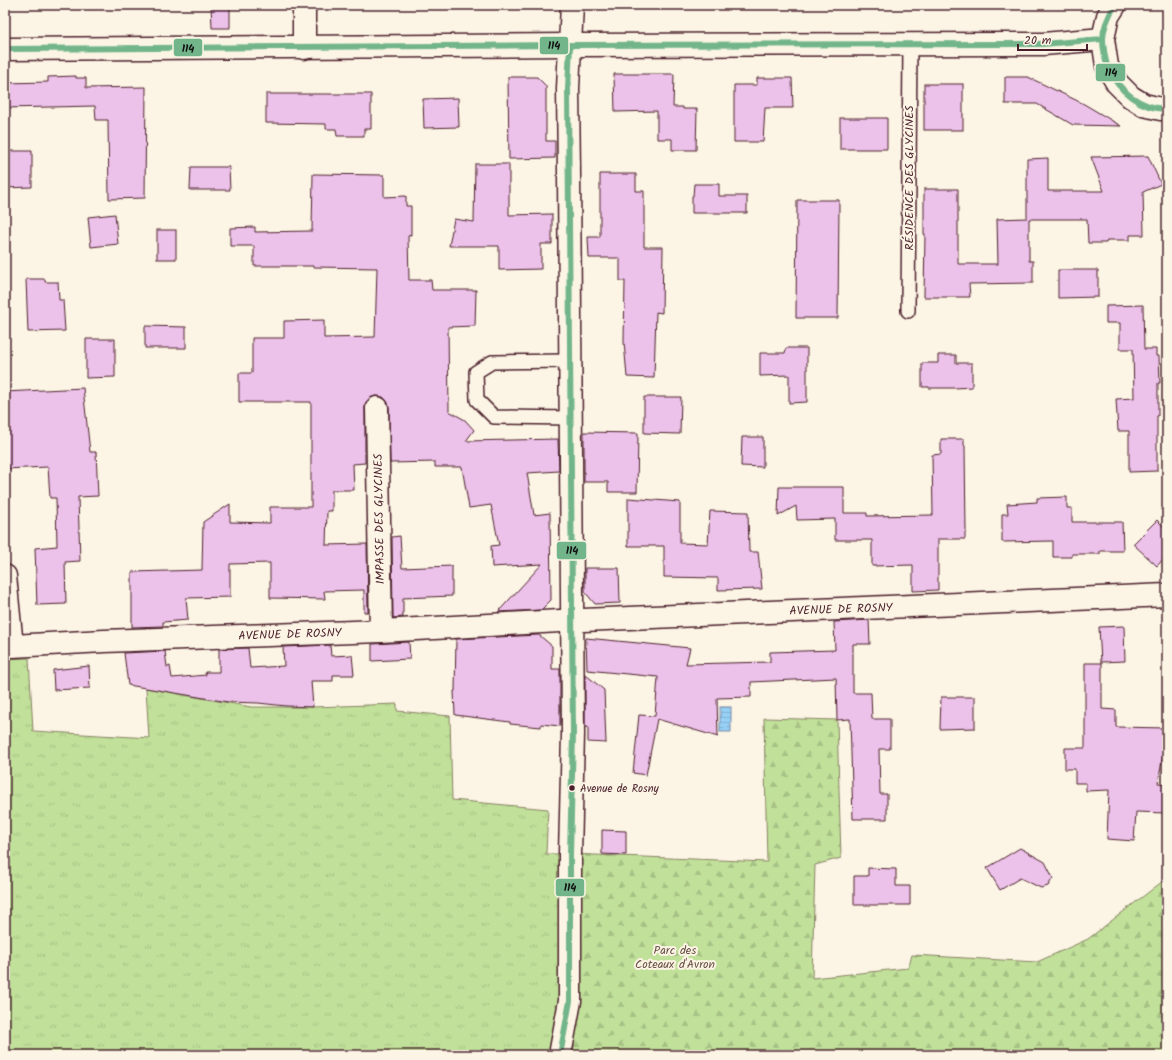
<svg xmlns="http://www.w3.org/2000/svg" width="1172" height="1060" viewBox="0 0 1172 1060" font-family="Kalam,sans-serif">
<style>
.grass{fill:url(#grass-tufts);stroke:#868062}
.forest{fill:url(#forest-firs);stroke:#868062}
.water{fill:url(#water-rules);stroke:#7889a5}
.building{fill:#ecc2ea;stroke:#4a1f2b}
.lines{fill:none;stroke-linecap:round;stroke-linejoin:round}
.service-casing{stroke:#4a1f2b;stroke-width:16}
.minor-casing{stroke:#4a1f2b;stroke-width:25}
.tertiary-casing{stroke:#4a1f2b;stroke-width:25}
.service{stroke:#fcf5e5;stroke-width:13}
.minor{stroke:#fcf5e5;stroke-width:22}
.tertiary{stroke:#fcf5e5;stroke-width:22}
.bus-1-casing{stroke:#fcf5e5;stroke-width:9}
.bus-1{stroke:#72b58a;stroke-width:6}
.bus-dot{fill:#4a1f2b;stroke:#fcf5e5;stroke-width:1.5}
.labels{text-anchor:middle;stroke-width:4;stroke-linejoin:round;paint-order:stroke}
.bus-label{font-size:11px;fill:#4a1f2b;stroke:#fcf5e5;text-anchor:start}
.street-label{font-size:12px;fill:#4a1f2b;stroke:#fcf5e5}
.park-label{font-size:12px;fill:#685047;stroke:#fcf5e5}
.line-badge{stroke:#fcf5e5;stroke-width:1.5}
.pale-badge-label{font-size:11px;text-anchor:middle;font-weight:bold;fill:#111}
</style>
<defs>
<pattern id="grass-tufts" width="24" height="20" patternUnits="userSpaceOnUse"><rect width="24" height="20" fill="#c1e19a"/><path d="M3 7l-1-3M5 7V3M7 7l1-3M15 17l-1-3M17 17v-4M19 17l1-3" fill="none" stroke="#a7c185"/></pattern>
<pattern id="forest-firs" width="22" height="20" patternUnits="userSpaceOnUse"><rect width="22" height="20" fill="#c1e19a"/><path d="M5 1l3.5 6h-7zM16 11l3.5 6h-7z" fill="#a7c185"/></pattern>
<pattern id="water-rules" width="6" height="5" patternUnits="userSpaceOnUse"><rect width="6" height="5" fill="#97d0f7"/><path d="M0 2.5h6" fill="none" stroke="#84b2d4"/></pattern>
</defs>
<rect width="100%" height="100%" fill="#fcf5e5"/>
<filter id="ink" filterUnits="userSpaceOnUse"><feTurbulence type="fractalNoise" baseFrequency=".025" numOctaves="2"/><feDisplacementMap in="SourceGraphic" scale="8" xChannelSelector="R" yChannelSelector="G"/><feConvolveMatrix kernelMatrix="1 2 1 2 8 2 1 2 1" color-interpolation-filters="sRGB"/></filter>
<g filter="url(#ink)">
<path class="grass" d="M29,658L33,731L149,738L146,688L251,707H313L397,704V711L450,716L452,800L548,809L546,854H570L560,1055H5V659Z"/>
<path class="forest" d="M764,718L837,720L841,858L815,865L812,978L908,968L912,955L1037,962L1088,939L1163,881L1167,882V1055H560L570,854L767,862Z"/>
<rect class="water" x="720" y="707" width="11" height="25"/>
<g class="building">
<path d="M211,5H230V28H212Z"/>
<path d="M614,74H674L673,107H683V109H697L696,150H672V139H657V111L615,112Z"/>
<path d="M76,76V78H86V88L146,87L145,198L109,199L108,120H96L95,106L5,108V83L48,82V77Z"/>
<path d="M508,77H537L546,86V141H555V158L509,159Z"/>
<path d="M1005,77H1028L1084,104L1121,126L1073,125L1037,104H1005Z"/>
<path d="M757,78H792L793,108H765L763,142H734V85H757Z"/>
<rect x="924" y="84" width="39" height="46"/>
<path d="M266,94H371V129H364V136H337L336,129H326V124L266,123Z"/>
<path d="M458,98L459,127L424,128L423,99Z"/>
<rect x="840" y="118" width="47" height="31"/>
<path d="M5,151H32V187L5,188Z"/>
<path d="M1148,156L1161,184L1143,192L1144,235H1130V240H1107L1106,243H1088L1087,219H1029V261H1033V283L969,284L970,297H924L925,234H924V189H958V264H998L997,219L1027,218V159L1048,158V191H1104L1091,157Z"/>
<path d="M475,164H509V215L552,214V244H541V269L499,270V246H449L454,219L474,222Z"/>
<path d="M191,167H229L230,190H190Z"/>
<path d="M313,174L384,175V197L406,196V206H411V235L408,236L409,280H431L432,290H476L475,326L448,327L449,411L465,420L474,430L466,441L558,439L559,471L527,473L534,515L550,513L551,600L541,610L498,612L542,564L492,567L491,546L499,545L491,505L469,508L462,467H435V462L390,463L389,407L387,401L383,397L376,396L370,398L366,402L365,408V463L353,464L354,490H332V511H327L326,545L367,544L368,612H364V590L324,591L325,599L270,598V563L230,564V597L186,598L188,620L163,622V626L132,627V572L202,570L203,522L230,504V522L270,523V507H311V402H239V373H252V338H284V321L324,320V338L375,337L377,268L313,267V266H254V246H230V228L255,227V232L312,231Z"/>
<path d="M600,174H636V191H644V247H663L662,313L656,312L654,378L627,377L624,342L625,281H620V258H589L588,237H600Z"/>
<path d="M694,184H719V196H747V213H692V196H693Z"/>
<path d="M797,200H839L838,318H796Z"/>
<path d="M115,214L118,244L91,247L88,217Z"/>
<rect x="157" y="230" width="19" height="29"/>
<path d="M1058,270H1098V297L1058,298Z"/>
<path d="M26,279H45V282H58L59,300H63L65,331L28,332Z"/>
<path d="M1143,305L1144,349H1156V356H1159L1160,383H1158V416H1157V471L1129,472V431H1118L1116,399L1134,398L1133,349H1120V323H1106V306Z"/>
<path d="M145,326L186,327V348H145Z"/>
<path d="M86,339H115V377L86,378Z"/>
<path d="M786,348H807V402L789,403V375L760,376V353H785Z"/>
<path d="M938,355H956V363H972V387L955,388H929V387H922V363H938Z"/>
<path d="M83,388L90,452H96L98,496L78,497L80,561L65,562L66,604L37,605L35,548L57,546L56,498H50L48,467L5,469V392Z"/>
<path d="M644,397H681L680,434L644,433Z"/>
<path d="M584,432L638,433L637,492H608V482H584Z"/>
<path d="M742,437H763V467L741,466Z"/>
<path d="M941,439H964V445L965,446L966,532H965V539H938V590L913,591V565L872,566V540H835V519L797,520L796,506L778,516L779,487H844V513H867V516L933,515L932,455L941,454Z"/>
<path d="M1067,497V508H1072V522H1122L1123,551H1100V554H1072V557H1053V541L1002,542V514H1008L1007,504L1037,502V498Z"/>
<path d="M628,498L680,502V543L708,544L710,511L748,512L749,552H758L762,589L718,590V578L664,577V546H628Z"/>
<path d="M1157,520L1167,530V555L1157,566L1133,544Z"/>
<path d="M400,536L402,568L452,566V596L403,598V617L393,618L392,537Z"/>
<path d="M585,568H619L620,603L595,604L585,592Z"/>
<path d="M869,620L870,644H853V693H871L872,719H890V749H879L880,794H887V819H853L850,719L837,720L836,678L751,682V697L717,698L718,737L657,719L646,775L633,773L639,715L655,716L658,677L587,670L586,638L690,648L686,664L770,662V652L835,650L834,622Z"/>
<path d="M1124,626L1125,661L1101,662L1099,627Z"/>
<path d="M539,635L552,646V669H560V726L541,724V727L510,724V722L455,715L454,691H455L456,639Z"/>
<path d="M409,642L410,659L372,661V644Z"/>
<path d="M330,645L331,656L352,655L354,675H333V681H311L313,707L286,706L258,703L228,702L128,685L124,653L165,651L167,667L170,666L172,678L206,675L205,672H219V649L248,648L250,668L284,666L283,647Z"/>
<path d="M1085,663H1102V709L1116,710V727L1167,728V749L1164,750L1158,783L1167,784L1166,813L1136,812L1134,841L1107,839L1109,790L1086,791V783H1075V769H1065V748H1085Z"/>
<path d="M89,666L90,688L54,690L53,670Z"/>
<path d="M585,674L604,690L606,743L588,742V727H585Z"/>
<path d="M941,697H975V728L940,729Z"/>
<path d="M602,830L626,831V855L602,854Z"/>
<path d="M1020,848L1045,862L1053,878L1048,886L1041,888L1020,878L1000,890L987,868Z"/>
<path d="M868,868L896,869V886H910V905H854V876H868Z"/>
</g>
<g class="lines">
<g class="service-casing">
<g id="service">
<path d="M908,311L910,44"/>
<path d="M570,361L492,362L476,372L477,400L494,417L570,418"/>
</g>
</g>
<g class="minor-casing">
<g id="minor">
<path d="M304,5V48"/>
<path d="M570,45L572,5"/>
<path d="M377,408L381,631"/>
<path d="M5,576L12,646L104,641L381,631L560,621L1167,595"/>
</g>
</g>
<g class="tertiary-casing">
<g id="tertiary">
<path d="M1115,5L1108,16L1103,39L1107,66L1117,83L1131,97L1144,105L1161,109H1167"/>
<path d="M5,49L570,45L1043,44L1103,39"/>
<path d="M560,1055L570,1001V854L573,734L569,174L568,89L570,45"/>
</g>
</g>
<use href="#service" class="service"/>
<use href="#minor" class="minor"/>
<use href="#tertiary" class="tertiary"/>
<g class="bus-1-casing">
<g id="bus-1">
<path d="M1115,5C1109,15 1103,27 1103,39C1103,46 1105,61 1108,67C1118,91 1141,109 1167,109"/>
<path d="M5,49L570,45L1043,44L1103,39"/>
<path d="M560,1055L570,1001V854L573,734L568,89L570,45"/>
</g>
</g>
<use href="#bus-1" class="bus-1"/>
</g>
</g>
<circle class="bus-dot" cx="572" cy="788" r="3.5"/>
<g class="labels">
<g class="bus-label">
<text x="580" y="792">Avenue de Rosny</text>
</g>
<g class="street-label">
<text transform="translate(909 178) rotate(-90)" y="4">RÉSIDENCE DES GLYCINES</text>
<text transform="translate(379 519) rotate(-91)" y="4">IMPASSE DES GLYCINES</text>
<text transform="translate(841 609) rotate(-2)" y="4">AVENUE DE ROSNY</text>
<text transform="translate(290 634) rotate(-2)" y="4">AVENUE DE ROSNY</text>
</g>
<g class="park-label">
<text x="675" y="954">Parc des<tspan x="675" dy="14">Coteaux d'Avron</tspan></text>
</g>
</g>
<g class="line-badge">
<rect x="539" y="36" width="30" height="19" rx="4" fill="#72b58a"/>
<rect x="173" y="38" width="30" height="19" rx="4" fill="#72b58a"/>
<rect x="1095" y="63" width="31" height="19" rx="4" fill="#72b58a"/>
<rect x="556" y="541" width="31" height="19" rx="4" fill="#72b58a"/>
<rect x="555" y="878" width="30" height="19" rx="4" fill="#72b58a"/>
</g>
<g class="pale-badge-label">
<text x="554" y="49">114</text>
<text x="188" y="52">114</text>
<text x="1111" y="76">114</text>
<text x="572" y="554">114</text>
<text x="570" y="891">114</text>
</g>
<rect width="1172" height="1060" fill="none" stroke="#fcf5e5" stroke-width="20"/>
<rect x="10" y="10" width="1152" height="1040" fill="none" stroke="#4a1f2b" stroke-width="1.5" filter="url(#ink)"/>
<path d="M1018 44v6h69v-6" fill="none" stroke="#4a1f2b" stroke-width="2"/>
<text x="1024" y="44" font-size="12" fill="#4a1f2b" stroke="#fcf5e5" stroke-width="3" paint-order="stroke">20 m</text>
</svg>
